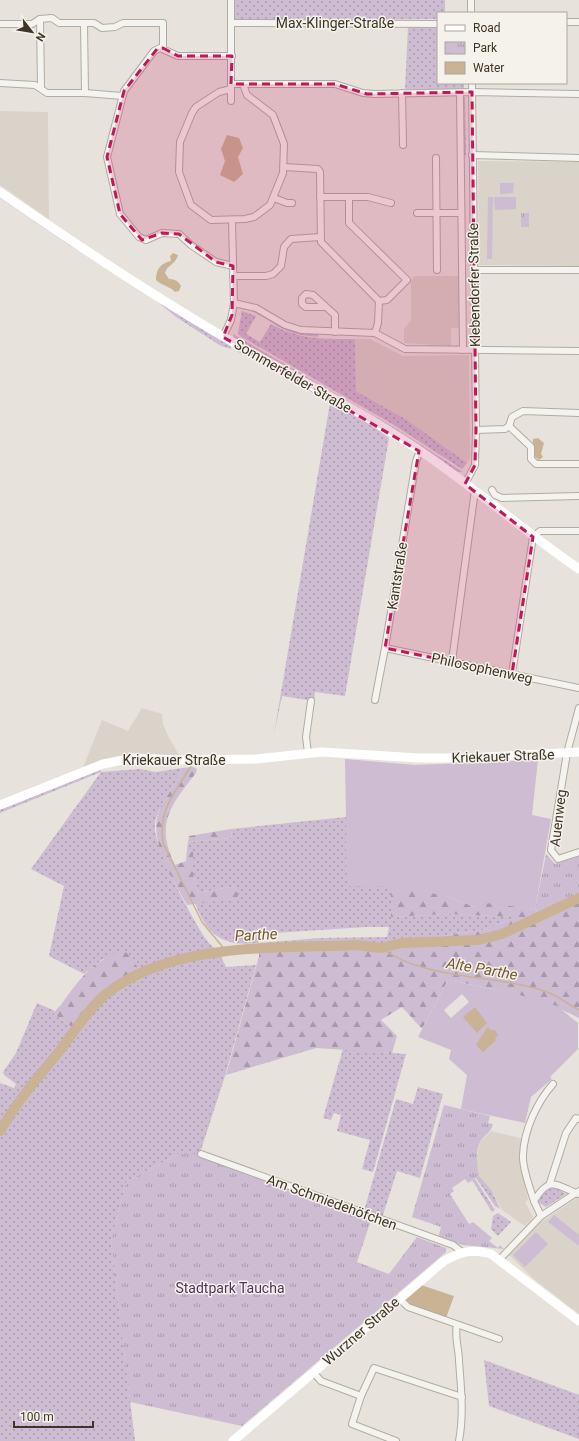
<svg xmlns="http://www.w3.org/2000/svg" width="579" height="1441" viewBox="0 0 579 1441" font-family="Roboto,sans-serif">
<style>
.built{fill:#d9d3ca}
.grass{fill:url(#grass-dots);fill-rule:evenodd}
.forest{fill:url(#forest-firs)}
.park{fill:url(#park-tufts)}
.pitch{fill:#cdbcd2;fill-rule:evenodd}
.water{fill:#cab294}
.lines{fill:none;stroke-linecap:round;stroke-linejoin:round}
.stream{stroke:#cab294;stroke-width:1.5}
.river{stroke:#cab294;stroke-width:10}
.street-casing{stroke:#b1aca1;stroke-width:8}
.street{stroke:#f5f3ef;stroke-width:6}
.secondary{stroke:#fff;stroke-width:9}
.marked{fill:#c2185b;fill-opacity:0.2;stroke:#c2185b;stroke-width:3;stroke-dasharray:8 5;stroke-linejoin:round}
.labels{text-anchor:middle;stroke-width:3;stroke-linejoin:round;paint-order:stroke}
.street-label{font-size:14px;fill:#3e3625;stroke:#f5f1eb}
.park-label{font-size:14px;fill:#55315b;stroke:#f5f1eb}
.water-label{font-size:15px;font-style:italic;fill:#75572c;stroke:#f5f1eb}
</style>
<defs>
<pattern id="grass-dots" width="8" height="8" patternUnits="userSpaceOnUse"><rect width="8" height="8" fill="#cdbcd2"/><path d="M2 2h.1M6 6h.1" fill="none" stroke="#a89aaa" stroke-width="1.8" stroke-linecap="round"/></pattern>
<pattern id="forest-firs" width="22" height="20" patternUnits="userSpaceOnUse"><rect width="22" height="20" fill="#cdbcd2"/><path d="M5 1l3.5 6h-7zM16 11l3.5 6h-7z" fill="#a89aaa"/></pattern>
<pattern id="park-tufts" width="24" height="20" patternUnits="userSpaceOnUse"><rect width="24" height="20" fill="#cdbcd2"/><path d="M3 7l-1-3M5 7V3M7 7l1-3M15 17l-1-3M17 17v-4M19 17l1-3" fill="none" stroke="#a89aaa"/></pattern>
</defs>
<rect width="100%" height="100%" fill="#e7e3dc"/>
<g class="built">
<path d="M0,111L48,112L49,219L0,185Z"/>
<path d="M478,161L579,162V266L479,265Z"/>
<path d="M414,276H459V328H451V346L404,343V329L411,320V282Z"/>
<path d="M355,339H370L403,356L469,355L470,458L467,463L407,420L356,391Z"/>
<path d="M142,708L162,714L163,724L169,738L181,758L127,755L107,760L82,770L102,720L128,731Z"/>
<path d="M491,1131L524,1139L523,1176L528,1200L525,1202L533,1217L525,1226L502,1210L492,1191L479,1179L476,1161L480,1142Z"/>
<path d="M577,1198L579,1199V1314L535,1280L509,1255L541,1222Z"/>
</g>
<g class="grass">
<path d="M234,0H445V13H438V19L234,20Z"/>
<path d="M408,27H438V83H464V89H405Z"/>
<path d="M463,97H465L466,155H462L461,100Z"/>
<path d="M469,175L471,256H470Z"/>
<path d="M0,196L231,345V349L221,346L176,317L152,297L69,245L0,198Z"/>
<path d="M243,307L250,309L302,332L318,334V337C305,336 292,334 281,328C269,322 256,310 242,309Z"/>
<path d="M242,311L256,316L246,334L260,342L271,324C300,340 323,339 355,339L356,391L407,420L467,463L462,469L394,425L240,336L238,333Z"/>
<path d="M233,334L393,427L463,472H456L235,339Z"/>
<path d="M236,348L360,417L389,438L345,696L315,692L314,701L282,696L274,734L330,403L264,364L236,351Z"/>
<path d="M101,767V772L140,769L156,772L182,768C176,787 159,802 155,823C151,844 193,920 206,939C209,944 214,947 217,951C221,955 223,961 226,967L256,965L225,1076L199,1156L180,1153L126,1182L111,1241L135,1441H0V1083L14,1088L16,1084L4,1075L3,1072L16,1053L37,1003L55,1011L54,1014L76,1030L104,996L142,973L103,959L84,974L49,956L64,886L31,869L101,772L0,813V808Z"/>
<path d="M346,817L347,885L391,887V917L447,914L511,917V919L483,930L403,942L259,949V943C223,947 207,935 195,903L237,898L236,886L198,893L193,874V851L187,850L188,842L232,838L231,829ZM366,927H389L387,937L320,938L259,943V934Z"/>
<path d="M343,1049L406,1054L373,1172L362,1169L370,1140L337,1131L341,1115L334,1113L331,1120L323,1118Z"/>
<path d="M418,1087L443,1094L420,1178L397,1171L382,1218L364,1211L396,1099L413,1104Z"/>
<path d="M479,1176L492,1191L500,1209L495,1206L476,1178Z"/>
<path d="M475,1179L495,1210L492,1212L472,1180Z"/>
<path d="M553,1186L566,1194L546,1207L538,1202V1198Z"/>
<path d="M498,1213L511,1222L498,1236L491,1229L493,1216Z"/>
<path d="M484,1360L579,1395V1439L489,1406Z"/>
</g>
<g class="forest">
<path d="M193,767L197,769L196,773C170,806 155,824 175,865L186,861L187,850L193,851V874L198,893L236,886L238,898L187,905C173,879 148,841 159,811C165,796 177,784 182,768Z"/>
<path d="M346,792L443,895L475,907L486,902L535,909L543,920L579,902V1018C538,996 493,989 448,980L422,1029L402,1007L381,1020L397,1036L392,1053L316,1048L226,1075L259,956V949L403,942L483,930L511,919V917L447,914L391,917V887L347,886Z"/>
<path d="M231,829L232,838L188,842L189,836Z"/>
<path d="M119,951L127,953L142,973L104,996L76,1030L54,1014C56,1008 60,1007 63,1002C82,976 89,966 119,951Z"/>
</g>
<g class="park">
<rect x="521" y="213" width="8" height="14"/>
<path d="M546,854L555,864L579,856V902L543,920L535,909Z"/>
<path d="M444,1105L490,1116L488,1123L493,1124C491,1133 484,1135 480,1142C475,1152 477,1166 479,1176L468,1183L465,1179L452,1188L454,1191L450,1194L469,1224L473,1222L492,1238L489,1241L498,1248L500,1245L504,1249L464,1245L438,1238L441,1227L412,1217Z"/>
<path d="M180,1153L194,1154L371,1220L357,1262L389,1274L417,1237L446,1248V1252L242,1426L130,1402L111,1241L126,1182Z"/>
</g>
<g class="pitch">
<path d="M500,183H514L513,193L500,194Z"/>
<path d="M488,197H493L492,259H487Z"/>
<path d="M494,197H516V209L495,210Z"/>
<path d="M345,759L415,765L538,760L532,815L551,819L535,909L486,903L475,907L443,895L391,887L347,886Z"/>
<path d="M448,980L513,993L557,1006L578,1023V1049L550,1077L552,1079L531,1097L525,1123L461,1109L467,1075L449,1059L451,1050L418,1037ZM462,994L469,1002L451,1018L444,1010Z"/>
<path d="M554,1215L579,1235V1246L548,1222Z"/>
<path d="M536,1232L548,1244L525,1267L513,1255Z"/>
</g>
<g class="water">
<path d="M227,135L239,138L243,148L238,157L243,174L234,182L220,175L225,161L221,149Z"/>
<path d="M173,253L178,255C176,264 167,265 165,273L169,279C175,279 178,281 181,286L179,291L175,292C170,286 162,286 156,280C156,270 160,263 171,261L170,256Z"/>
<path d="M538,438L544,443L541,454L543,457L539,460L532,454L533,439Z"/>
<path d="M475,1007L487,1023L477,1033L463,1017Z"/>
<path d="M488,1026L490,1030H495L498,1035L495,1038L496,1040L483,1052L476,1045Z"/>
<path d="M421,1285L454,1296L446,1318L408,1305L410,1303L405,1299Z"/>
</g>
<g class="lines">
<g class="stream">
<path d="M191,766C175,793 158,809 163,843L202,922L226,951"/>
<path d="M381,948C429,982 493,973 547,992C559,996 568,1005 579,1010"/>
</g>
<path class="river" d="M0,1131C17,1102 37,1078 58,1053C73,1034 87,1010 106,994C173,941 276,949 358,945L381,948L402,943L478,940L502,934L579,898"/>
<g class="street-casing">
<g id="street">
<path d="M471,0V13"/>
<path d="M40,19L41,88"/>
<path d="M566,22H579"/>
<path d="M84,23L85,93"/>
<path d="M232,23L438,24"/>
<path d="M0,24H32L40,19L52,18L59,23H94L102,28L115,27L123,23H163V48"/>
<path d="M232,56H178L160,48L154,51L124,91L107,157L120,214L139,237L146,240L162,233L179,234L191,245L216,262L233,266"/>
<path d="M0,83L35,85L47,93H85L122,96"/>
<path d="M231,84H335L363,93L375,94L472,92L579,94"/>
<path d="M231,89L219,92L196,107L192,113L180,142L179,172L191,205L211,220L245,219L254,217L270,205L283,173L284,144L273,115L247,95L243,84"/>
<path d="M402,93L403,145"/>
<path d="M460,93L463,350"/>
<path d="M231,101V0"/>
<path d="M472,155L579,158"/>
<path d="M436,158L437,270"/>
<path d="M284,167L318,169L320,172L321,242L379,301L378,323L375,333"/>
<path d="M320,197H368L391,203"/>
<path d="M349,197V223L407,280L387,300L379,301"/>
<path d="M274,198L287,203H292"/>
<path d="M417,213H461"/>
<path d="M474,270H579"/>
<path d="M233,276H266L273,274L281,266L284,247L291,239L320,237"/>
<path d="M234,303L256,308L285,325L301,330L375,333L405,349L579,351"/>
<path d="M326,307H306L302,304V298L306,294L313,295L335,315V332"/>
<path d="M223,337L231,320L234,303L232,220"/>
<path d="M509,426L531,447V459L536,464H579"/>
<path d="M476,430L505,429L509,426L512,417L523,411L579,413"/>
<path d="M465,484L475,465L476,430L472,83"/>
<path d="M492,490L495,495L502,498L579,496"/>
<path d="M385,648L579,688"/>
<path d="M452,661L475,490"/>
<path d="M512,674L533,537L540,531H579"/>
<path d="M375,700L385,648L416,461L420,451"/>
<path d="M579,708L567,753L551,850L558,859L579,852"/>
<path d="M308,753L306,737L311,701"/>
<path d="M201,1154L453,1245L462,1252"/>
<path d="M550,1183L566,1133L576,1118L579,1119"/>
<path d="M534,1201C530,1188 522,1168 523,1155C524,1130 537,1102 553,1084"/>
<path d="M541,1216L534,1201C549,1176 555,1184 578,1194"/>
<path d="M500,1259L541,1216L579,1191"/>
<path d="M399,1298L408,1307L499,1339"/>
<path d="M457,1325C454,1336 459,1349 459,1361C461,1388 464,1414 459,1441"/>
<path d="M313,1372L321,1381L361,1396"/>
<path d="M396,1441L352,1424L361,1396L374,1368L462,1397"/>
</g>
</g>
<use href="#street" class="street"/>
<g class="secondary">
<path d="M0,192C72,242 146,291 222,336C278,368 336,398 391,432C457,472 515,525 579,569"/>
<path d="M0,805L103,764L133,758L181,760L256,759L322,752L419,758H468L579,752"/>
<path d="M233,1441L444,1261C460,1252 473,1248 491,1254L579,1321"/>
</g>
</g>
<path class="marked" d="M163,48L178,56H232L231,84H335L367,94L472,92L476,430L475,465L465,484L533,537L512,674L385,648L419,451L223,337L232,315L233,266L216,262L179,234L162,233L142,240L120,214L107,157L124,91L157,49Z"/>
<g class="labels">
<g class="street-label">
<text x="335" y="28">Max-Klinger-Straße</text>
<text transform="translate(474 285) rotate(-91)" y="5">Klebendorfer Straße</text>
<text transform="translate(293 376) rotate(30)" y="5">Sommerfelder Straße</text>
<text transform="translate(397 576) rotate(-81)" y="5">Kantstraße</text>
<text transform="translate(482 668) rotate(12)" y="5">Philosophenweg</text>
<text transform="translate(503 756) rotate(-2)" y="5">Kriekauer Straße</text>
<text x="174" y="765">Kriekauer Straße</text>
<text transform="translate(558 818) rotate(-83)" y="5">Auenweg</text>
<text transform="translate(332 1202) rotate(20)" y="5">Am Schmiedehöfchen</text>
<text transform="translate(361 1331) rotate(-41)" y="5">Wurzner Straße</text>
</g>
<g class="park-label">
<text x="230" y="1293">Stadtpark Taucha</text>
</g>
<g class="water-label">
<text transform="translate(256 935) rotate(-3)" y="5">Parthe</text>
<text transform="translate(482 969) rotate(10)" y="5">Alte Parthe</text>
</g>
</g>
<rect x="437" y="12" width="130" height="72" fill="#f5f1eb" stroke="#aca69c"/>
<rect x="445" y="25" width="20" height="6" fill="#ffffff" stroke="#aca69c"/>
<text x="473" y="32" font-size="12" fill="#3e3625">Road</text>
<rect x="445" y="42" width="20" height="12" fill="url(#park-tufts)" stroke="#aca69c"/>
<text x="473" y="52" font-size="12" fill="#3e3625">Park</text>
<rect x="445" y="62" width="20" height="12" fill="#cab294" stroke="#aca69c"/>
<text x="473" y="72" font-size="12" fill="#3e3625">Water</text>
<g transform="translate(32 32) rotate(121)" stroke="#f5f1eb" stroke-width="3" paint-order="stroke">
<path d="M0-3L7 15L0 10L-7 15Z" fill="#3e3625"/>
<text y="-6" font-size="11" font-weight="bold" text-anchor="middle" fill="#3e3625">N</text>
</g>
<path d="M14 1421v6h79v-6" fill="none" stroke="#3e3625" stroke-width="2"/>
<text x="20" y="1421" font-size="12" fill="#3e3625" stroke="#f5f1eb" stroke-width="3" paint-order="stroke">100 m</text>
</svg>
